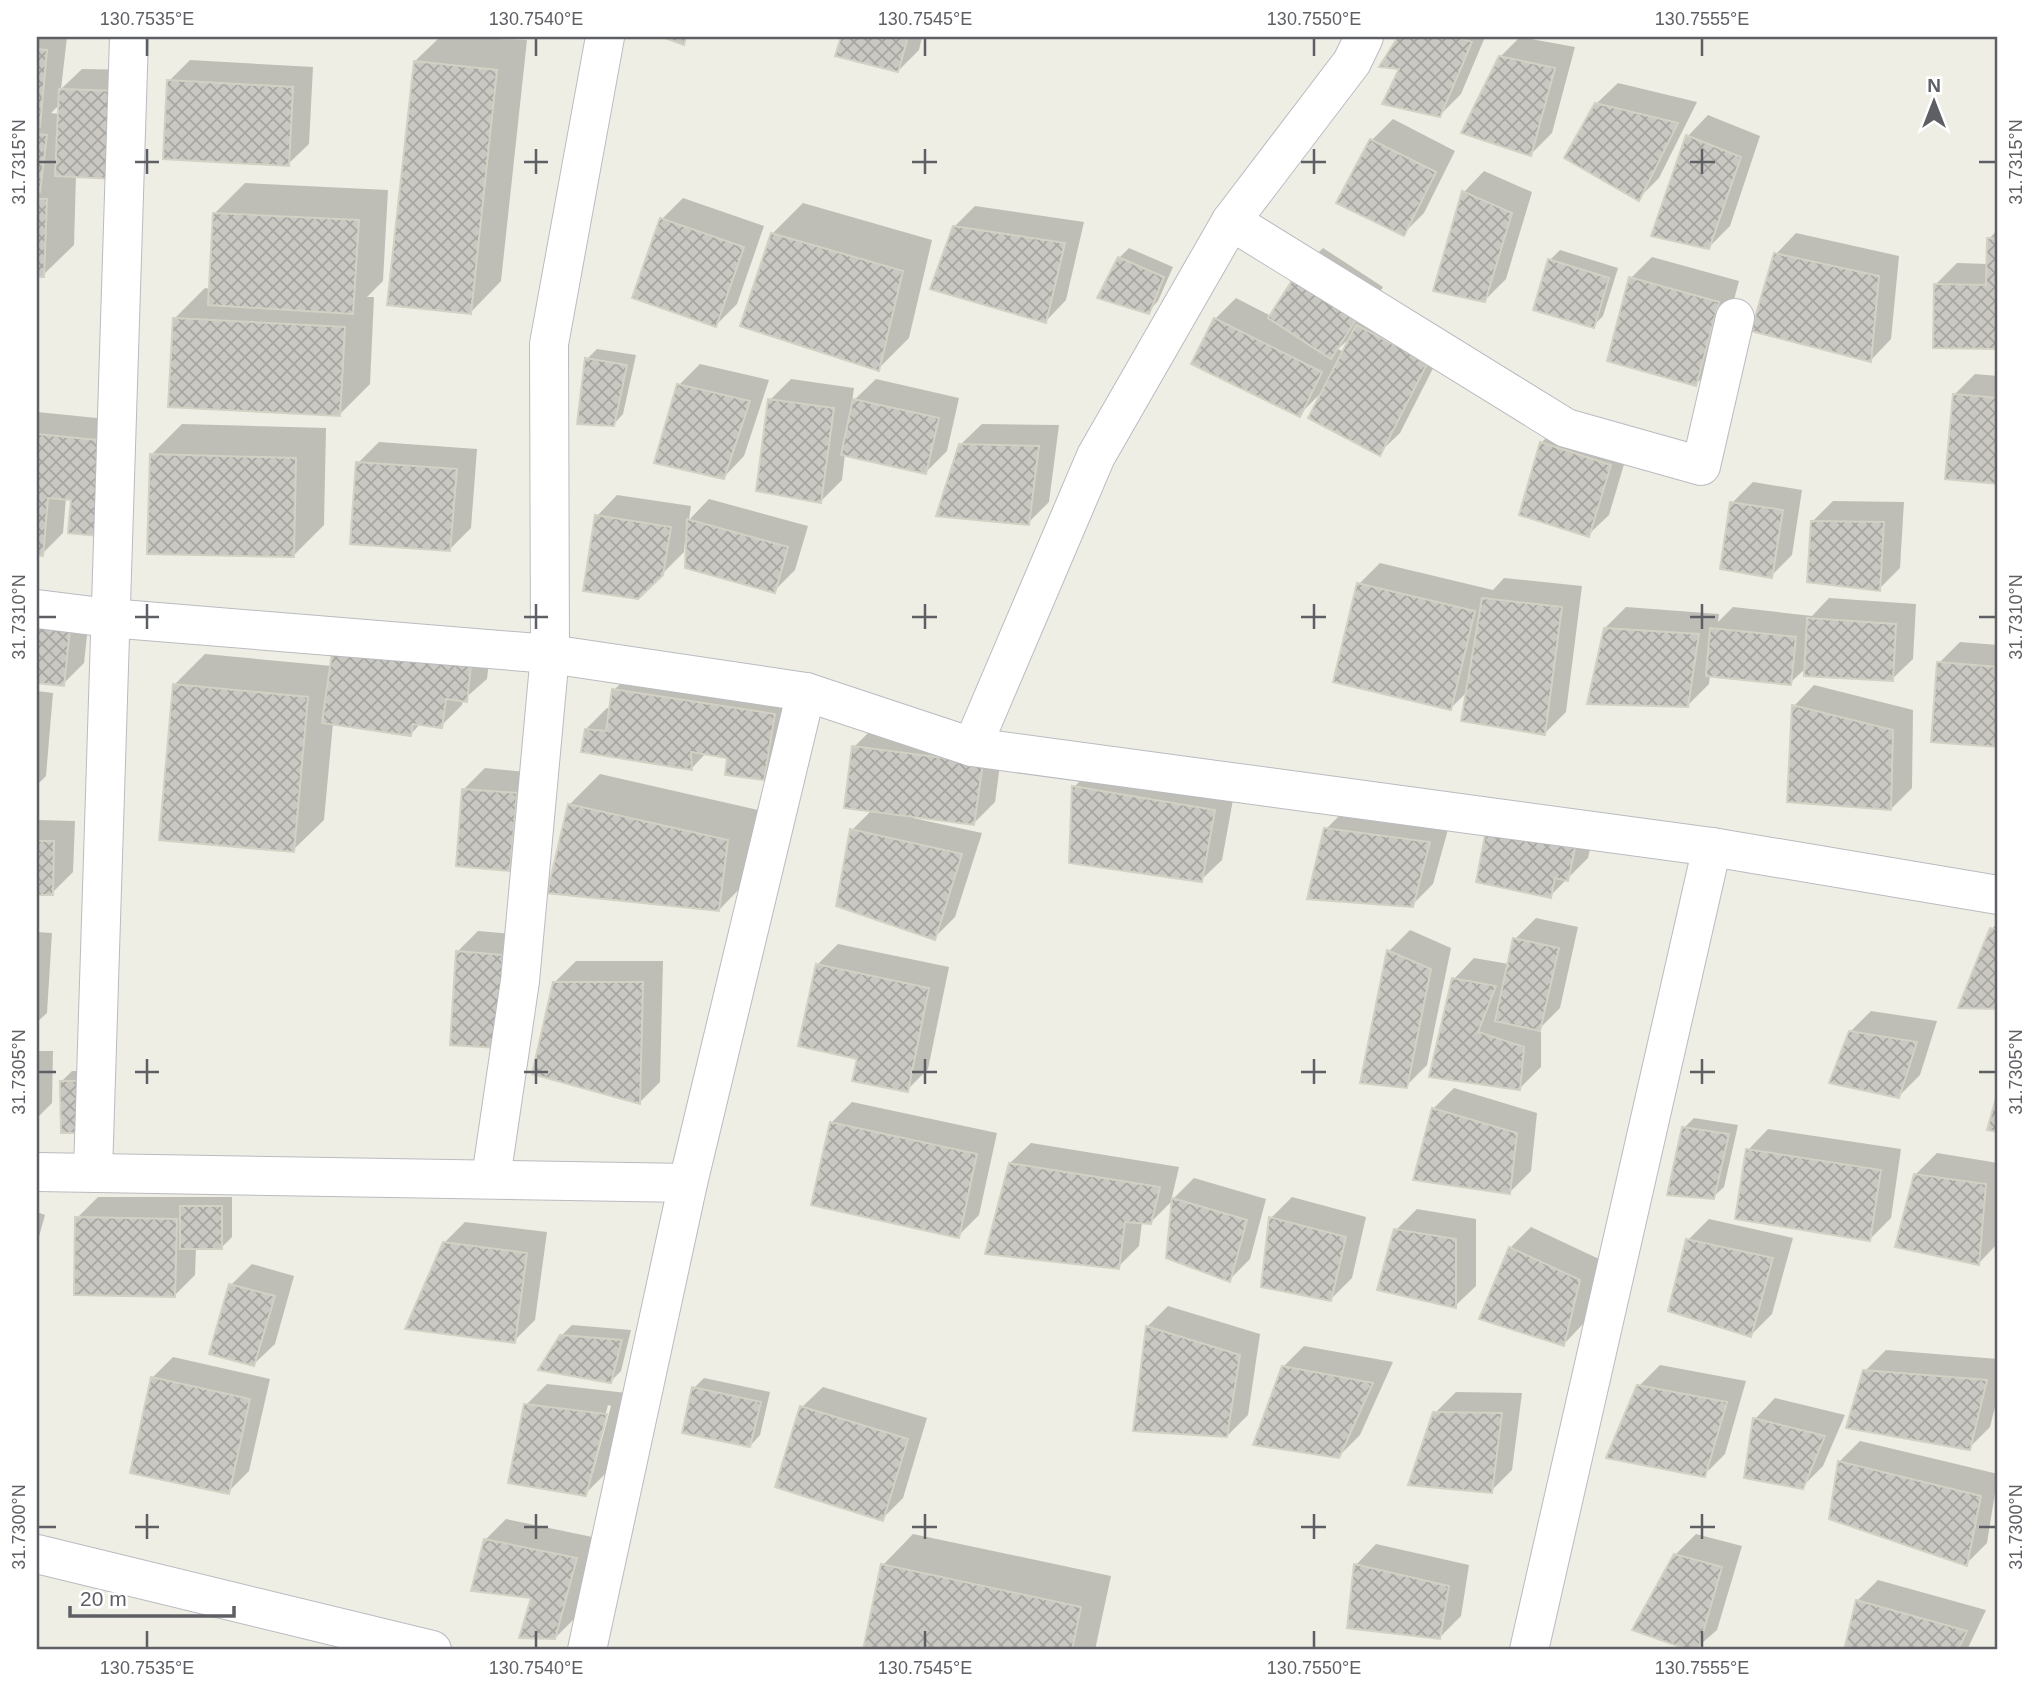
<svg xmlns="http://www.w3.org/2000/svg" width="2035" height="1687" viewBox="0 0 2035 1687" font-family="Arial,sans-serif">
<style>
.shadow{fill:#0003;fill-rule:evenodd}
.building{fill:url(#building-cross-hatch);stroke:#d2d1c3;stroke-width:2}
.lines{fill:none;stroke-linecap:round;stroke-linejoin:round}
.street-casing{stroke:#babbc0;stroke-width:40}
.street{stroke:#fff;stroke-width:38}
.ticks{fill:none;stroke:#5d5f64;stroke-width:2.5}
.neatline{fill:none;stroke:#5d5f64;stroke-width:2.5}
.ticks-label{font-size:18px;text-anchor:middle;fill:#5d5f64}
</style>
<defs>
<pattern id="building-cross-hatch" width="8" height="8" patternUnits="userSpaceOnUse" patternTransform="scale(1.75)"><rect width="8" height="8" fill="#cac8c2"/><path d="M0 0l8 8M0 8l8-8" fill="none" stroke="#a7a6a1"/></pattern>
</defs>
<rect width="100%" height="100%" fill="#eeeee5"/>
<g class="shadow">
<path d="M37,37H67L61,89L82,69L139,70L76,175L74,245L43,275H37ZM60,104V114L51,113Z"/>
<path d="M440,37L527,40L501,281L471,312L415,61Z"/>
<path d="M843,37H922L919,50L898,71L837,55Z"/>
<path d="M1400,37H1485L1461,94L1440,115L1402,67L1382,66Z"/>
<path d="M1520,37L1575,47L1552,133L1531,154L1500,57Z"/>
<path d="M190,60L313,67L309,144L288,164L169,81Z"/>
<path d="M1618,83L1697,102L1659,178L1638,199L1596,104Z"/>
<path d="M1708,115L1760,136L1730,226L1709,247L1688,136Z"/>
<path d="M1393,119L1455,151L1424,213L1403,234L1372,140Z"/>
<path d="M1484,171L1532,192L1506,279L1485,300L1436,290L1464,192Z"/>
<path d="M245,183L388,190L383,281L367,297H374L370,384L339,415L174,319L205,288L210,289L215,213Z"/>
<path d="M683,198L764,226L737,304L716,325L662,219Z"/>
<path d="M803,203L932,240L909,338L878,369L772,234Z"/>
<path d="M975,206L1084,222L1066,300L1046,321L954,227Z"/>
<path d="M1998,229V347L1934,346L1936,284L1957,263L1988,264L1989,239Z"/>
<path d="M1796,233L1899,256L1891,339L1871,360L1776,254Z"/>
<path d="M1129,248L1173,267L1158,301L1148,312L1119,258Z"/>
<path d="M1323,248L1383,287L1362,319L1447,341L1400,433L1379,453L1323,391L1299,415L1215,319L1236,298L1271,316L1302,269ZM1352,336L1344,352L1338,349Z"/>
<path d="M1560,250L1618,268L1603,316L1593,326L1550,260Z"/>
<path d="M1652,257L1739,281L1717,363L1696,384L1631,278Z"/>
<path d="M597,349L636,355L623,414L613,425L587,359Z"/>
<path d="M700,364L769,380L744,456L724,477L679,385Z"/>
<path d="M1975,374L1998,376V482L1947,478L1955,394Z"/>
<path d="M791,379L854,388L852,402L876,379L959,398L947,451L926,472L845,454L842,480L821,501L770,400Z"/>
<path d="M37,412L127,421L73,499L66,498L63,533L42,554L37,553Z"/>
<path d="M1562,422L1630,444L1609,515L1588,535L1541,443Z"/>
<path d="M182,424L326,428L324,525L293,556L152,454Z"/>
<path d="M982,424L1059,425L1049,502L1028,523L960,445Z"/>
<path d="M379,442L477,449L471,528L450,549L358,463Z"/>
<path d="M1753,482L1802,490L1792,555L1771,576L1732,503Z"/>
<path d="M617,495L691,506L689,520L709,499L808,526L795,570L774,591L685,541L684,552L662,574L597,516Z"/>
<path d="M1833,501L1904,502L1900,568L1879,589L1812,522Z"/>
<path d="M1380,563L1493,590L1504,578L1582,586L1566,712L1545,733L1467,692L1451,708L1359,584Z"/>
<path d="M1829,598L1916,604L1913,659L1892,679L1806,668L1790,683L1710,675L1709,684L1688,705L1605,628L1626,607L1719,614L1718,622L1733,607L1812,616Z"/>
<path d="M37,604L90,609L84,663L63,684L37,681Z"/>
<path d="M1960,642L1998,645V745L1933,741L1939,663Z"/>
<path d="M491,644L487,679L463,700L462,705L441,726L421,723L411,734L333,723L324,820L293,850L174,685L205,654L332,666Z"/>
<path d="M635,669L795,694L785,758L764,779L729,756L706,753L692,768L586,729L607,708L611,709L614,690Z"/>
<path d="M1814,685L1913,710L1912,788L1891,809L1794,706Z"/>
<path d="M37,691L53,693L46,776L37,785Z"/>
<path d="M875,726L1003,743L995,802L974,823L913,815V818L982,833L955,917L934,938L852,830L872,810L854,747Z"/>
<path d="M1095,766L1235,789L1222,860L1201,880L1074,787Z"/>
<path d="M485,768L537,773L530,849L510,870L464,789Z"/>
<path d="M600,774L758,810L749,879L719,910L569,805Z"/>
<path d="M1347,808L1450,822L1433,884L1412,905L1326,829Z"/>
<path d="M1509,810L1595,827L1588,858L1550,896Z"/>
<path d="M37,820L75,821L73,872L52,893H37Z"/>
<path d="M1536,918L1578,927L1560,1008L1541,1027V1067L1520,1088L1431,1076L1454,979L1474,958L1509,964L1515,939Z"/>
<path d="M1998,922V1007L1961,1006L1992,929Z"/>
<path d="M1410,930L1451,948L1427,1065L1406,1086L1362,1081L1389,951Z"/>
<path d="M478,931L523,935L518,1025L457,952Z"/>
<path d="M37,932L52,933L47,1013L37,1022Z"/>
<path d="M838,944L949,967L928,1069L907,1090L859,1058L817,965Z"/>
<path d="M576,961H663L660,1082L640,1102L555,982Z"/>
<path d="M1871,1011L1937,1021L1920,1075L1899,1096L1850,1032Z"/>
<path d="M37,1051H53L52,1103L37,1118Z"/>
<path d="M72,1071H99L90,1132L62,1081Z"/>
<path d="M1454,1088L1537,1113L1531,1171L1510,1192L1433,1109Z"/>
<path d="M852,1102L997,1133L979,1215L958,1236L831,1123Z"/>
<path d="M1694,1118L1738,1125L1724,1187L1713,1197L1684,1128Z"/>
<path d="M1768,1129L1901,1149L1891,1218L1870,1239L1748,1150Z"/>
<path d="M1031,1143L1179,1167L1171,1201L1194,1178L1266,1199L1250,1259L1229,1280L1174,1199L1150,1223L1142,1222L1139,1246L1118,1267L1010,1163Z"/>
<path d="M1937,1153L1998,1163V1243L1979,1263L1916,1174Z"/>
<path d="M98,1197H232V1237L222,1247H196L195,1275L174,1296L77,1218Z"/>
<path d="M1292,1197L1366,1217L1352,1278L1331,1299L1271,1218Z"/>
<path d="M1417,1209L1476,1219V1286L1455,1306L1396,1230Z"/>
<path d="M37,1212L45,1215L37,1244Z"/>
<path d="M1709,1219L1793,1238L1772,1314L1751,1335L1688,1240Z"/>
<path d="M465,1222L547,1232L535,1320L514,1341L444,1243Z"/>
<path d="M1531,1227L1599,1259L1584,1323L1564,1344L1510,1248Z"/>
<path d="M252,1264L294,1276L275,1344L254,1364L231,1285Z"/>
<path d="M1168,1306L1260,1334L1248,1415L1227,1436L1147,1327Z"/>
<path d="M572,1325L631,1330L621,1371L611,1381L561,1336Z"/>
<path d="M1304,1346L1393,1362L1360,1435L1339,1456L1283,1367Z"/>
<path d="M1886,1350L1998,1359V1395L1990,1427L1969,1448L1865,1371Z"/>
<path d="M173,1357L270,1379L249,1471L228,1492L152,1378Z"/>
<path d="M1660,1365L1746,1381L1725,1454L1704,1475L1639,1386Z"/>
<path d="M704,1378L770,1392L760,1435L750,1446L694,1388Z"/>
<path d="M547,1384L627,1393L606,1473L585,1494L526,1405ZM608,1405L611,1406L593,1473H590Z"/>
<path d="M823,1387L927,1418L903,1498L882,1519L802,1407Z"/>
<path d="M1456,1392L1522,1393L1512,1470L1491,1491L1435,1413Z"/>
<path d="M1775,1398L1845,1415L1823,1466L1802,1487L1755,1419Z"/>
<path d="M1860,1441L1998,1474L1987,1543L1966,1564L1839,1462Z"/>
<path d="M506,1519L597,1538L576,1617L555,1638L534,1597L485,1540Z"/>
<path d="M913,1534L1111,1576L1095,1650H865L883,1565Z"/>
<path d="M1696,1534L1742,1546L1717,1630L1694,1650L1634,1629L1675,1555Z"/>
<path d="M1376,1544L1469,1565L1461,1616L1440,1637L1356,1565Z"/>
<path d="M1878,1580L1986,1610L1967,1650H1846L1857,1601Z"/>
</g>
<g class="building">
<path d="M662,37H686L684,45Z"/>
<path d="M841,37H908L898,72L835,56Z"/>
<path d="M1398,37H1456L1472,42L1440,117L1382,104L1399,69L1379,67Z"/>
<path d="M37,49L47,50L40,127H37Z"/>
<path d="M1499,56L1555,68L1531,156L1461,133Z"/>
<path d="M414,61L497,70L471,314L387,305Z"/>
<path d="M167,80L293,87L289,166L163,159Z"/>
<path d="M59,89L119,91L116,179L55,176Z"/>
<path d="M1595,103L1678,123L1639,201L1564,158Z"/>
<path d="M37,134L47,135L40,192L37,191Z"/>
<path d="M1686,135L1741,157L1709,249L1651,236Z"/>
<path d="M1370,139L1436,172L1404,236L1336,203Z"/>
<path d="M1462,191L1512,213L1485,302L1433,291Z"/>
<path d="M37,199H47L44,277H37Z"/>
<path d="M213,213L359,220L353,314L208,305Z"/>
<path d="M660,218L744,247L716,327L632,298Z"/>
<path d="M953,226L1065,243L1046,323L930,289Z"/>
<path d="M771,233L903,271L879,371L740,326Z"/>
<path d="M1987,238L1998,239V349L1933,348L1934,284L1986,285Z"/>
<path d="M1774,253L1879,276L1871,362L1751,331Z"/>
<path d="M1118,257L1164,277L1149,314L1097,298Z"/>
<path d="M1548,259L1609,278L1594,328L1533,310Z"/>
<path d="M1300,268L1363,308L1331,359L1268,318Z"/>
<path d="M1629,277L1719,302L1696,386L1607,361Z"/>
<path d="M173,318L345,327L340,416L168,407Z"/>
<path d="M1214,318L1322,372L1300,417L1191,364Z"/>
<path d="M1356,325L1428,362L1380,456L1308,418Z"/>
<path d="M585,358L627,365L614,426L577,424Z"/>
<path d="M677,384L750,401L724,479L654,463Z"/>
<path d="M1953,394L1998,398V484L1945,479Z"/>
<path d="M768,399L834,408L821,503L756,491Z"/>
<path d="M853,399L939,418L926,474L841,455Z"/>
<path d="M37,434L107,441L99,536L68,533L71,500L48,498L43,556L37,555Z"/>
<path d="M1540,442L1611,465L1589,537L1519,515Z"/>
<path d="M959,444L1039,446L1029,525L936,516Z"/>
<path d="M150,454L296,458L294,557L147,554Z"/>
<path d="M356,462L457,469L450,551L350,544Z"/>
<path d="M1730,502L1783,510L1772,578L1720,569Z"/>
<path d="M595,515L671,527L663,575L638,599L583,591Z"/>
<path d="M687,519L788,547L775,593L685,568Z"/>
<path d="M1811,521L1884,522L1880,591L1807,582Z"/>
<path d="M1357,583L1475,611L1451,710L1333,682Z"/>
<path d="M1482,598L1562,607L1545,735L1461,721Z"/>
<path d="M1807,618L1896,624L1893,681L1804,676Z"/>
<path d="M37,626L70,629L64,686L37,683Z"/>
<path d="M1604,628L1699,634L1688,707L1587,704Z"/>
<path d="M1710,628L1796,637L1791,685L1706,676Z"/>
<path d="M333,646L471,665L467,702L446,699L442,728L413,724L411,736L322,723Z"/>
<path d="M1937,662L1998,667V747L1931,742Z"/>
<path d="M173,684L308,697L294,852L159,840Z"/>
<path d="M612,689L775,714L764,780L725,775L727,758L691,752L692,770L581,752L585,729L606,731Z"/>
<path d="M1792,705L1893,730L1891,810L1787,802Z"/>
<path d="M852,746L983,763L974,825L844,808Z"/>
<path d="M1072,786L1215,810L1202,882L1069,863Z"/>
<path d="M462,789L517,793L510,871L456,866Z"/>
<path d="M568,804L728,840L719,911L547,893Z"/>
<path d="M1324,828L1430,842L1413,907L1307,899Z"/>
<path d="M850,829L962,854L935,940L836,906Z"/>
<path d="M1486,830L1575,848L1568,881L1555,878L1551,898L1476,882Z"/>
<path d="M37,841H54L53,895H37Z"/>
<path d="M1990,928L1998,930V1009L1958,1008Z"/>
<path d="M1513,938L1559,948L1540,1031L1495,1021Z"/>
<path d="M1387,950L1431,969L1407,1088L1360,1083Z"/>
<path d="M456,951L503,955L498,1048L450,1045Z"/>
<path d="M816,964L929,988L908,1092L852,1081L857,1059L798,1046Z"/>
<path d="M1452,978L1496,986L1478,1032L1524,1047L1520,1090L1429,1077Z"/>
<path d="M553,982H643L640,1104L532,1074Z"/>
<path d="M1849,1031L1917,1042L1899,1098L1829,1083Z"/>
<path d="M60,1081H89L90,1133H61Z"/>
<path d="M1998,1091V1132L1987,1130Z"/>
<path d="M1432,1108L1517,1133L1510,1194L1413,1180Z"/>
<path d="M830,1122L977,1154L959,1238L811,1205Z"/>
<path d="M1682,1127L1729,1134L1714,1199L1667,1195Z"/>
<path d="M1746,1149L1881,1170L1870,1241L1735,1219Z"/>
<path d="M1009,1163L1160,1187L1151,1224L1125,1222L1119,1269L985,1254Z"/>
<path d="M1914,1174L1986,1184L1979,1265L1895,1247Z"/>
<path d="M1172,1198L1247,1220L1230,1282L1166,1258Z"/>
<rect x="180" y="1206" width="42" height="43"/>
<path d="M75,1217L177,1219L175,1297L74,1295Z"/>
<path d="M1269,1217L1346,1237L1331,1301L1261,1287Z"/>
<path d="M1394,1229L1456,1239V1308L1377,1290Z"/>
<path d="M1686,1239L1773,1258L1751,1337L1668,1311Z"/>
<path d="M443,1242L527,1253L515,1343L405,1329Z"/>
<path d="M1509,1247L1580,1280L1564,1346L1479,1319Z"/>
<path d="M229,1284L275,1296L254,1366L209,1354Z"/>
<path d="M1146,1326L1240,1355L1227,1437L1133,1431Z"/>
<path d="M560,1335L622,1340L611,1383L538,1370Z"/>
<path d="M1282,1366L1373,1383L1339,1458L1253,1445Z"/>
<path d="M1863,1370L1987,1380L1970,1450L1846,1428Z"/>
<path d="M151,1377L250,1399L229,1494L130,1473Z"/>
<path d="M1637,1385L1727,1402L1705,1477L1606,1458Z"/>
<path d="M692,1387L761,1402L750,1447L682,1433Z"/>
<path d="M524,1404L607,1414L586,1496L508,1483Z"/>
<path d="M800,1406L908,1439L883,1521L775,1487Z"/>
<path d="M1433,1412L1502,1413L1492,1493L1408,1485Z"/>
<path d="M1753,1418L1825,1436L1803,1489L1744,1478Z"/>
<path d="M1838,1461L1981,1496L1967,1566L1829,1519Z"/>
<path d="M484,1539L577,1558L555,1639L519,1638L531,1598L471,1591Z"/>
<path d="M1674,1554L1722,1567L1698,1650H1689L1632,1630Z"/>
<path d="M881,1564L1081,1607L1072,1650H863Z"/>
<path d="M1354,1564L1449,1586L1440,1639L1347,1628Z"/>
<path d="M1856,1600L1967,1631L1958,1650H1844Z"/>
</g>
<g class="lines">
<g class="street-casing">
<g id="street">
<path d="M1231,221L1566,428L1701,466L1735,318"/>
<path d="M37,609L109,618L550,654L806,692L972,747L1712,847L1998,895"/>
<path d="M972,747L1096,456L1231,221L1352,62L1364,37"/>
<path d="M37,1172L688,1183"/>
<path d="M93,1172L129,37"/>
<path d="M491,1178L520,981L550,654L549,344L605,37"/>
<path d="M37,1554L432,1650"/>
<path d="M587,1650L688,1183L806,692"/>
<path d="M1529,1650L1712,847"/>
</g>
</g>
<use href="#street" class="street"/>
</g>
<path class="ticks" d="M147,38V56M536,38V56M925,38V56M1314,38V56M1702,38V56M147,149V174M536,149V174M925,149V174M1314,149V174M1702,149V174M38,162H56M135,162H159M524,162H548M912,162H937M1301,162H1326M1690,162H1715M1979,162H1996M147,604V629M536,604V629M925,604V629M1314,604V629M1702,604V629M38,617H56M135,617H159M524,617H548M912,617H937M1301,617H1326M1690,617H1715M1979,617H1996M147,1059V1084M536,1059V1084M925,1059V1084M1314,1059V1084M1702,1059V1084M38,1072H56M135,1072H159M524,1072H548M912,1072H937M1301,1072H1326M1690,1072H1715M1979,1072H1996M147,1514V1539M536,1514V1539M925,1514V1539M1314,1514V1539M1702,1514V1539M38,1527H56M135,1527H159M524,1527H548M912,1527H937M1301,1527H1326M1690,1527H1715M1979,1527H1996M147,1631V1648M536,1631V1648M925,1631V1648M1314,1631V1648M1702,1631V1648"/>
<rect width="2035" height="1687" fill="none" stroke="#ffffff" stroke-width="77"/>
<g transform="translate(1934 102)" stroke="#ffffff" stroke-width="5" paint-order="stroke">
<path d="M0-5L12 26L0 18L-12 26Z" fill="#5d5f64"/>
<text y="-10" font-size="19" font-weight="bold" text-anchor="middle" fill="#5d5f64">N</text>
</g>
<path d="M70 1606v10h164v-10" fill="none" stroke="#5d5f64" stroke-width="3.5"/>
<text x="80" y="1606" font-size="21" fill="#5d5f64" stroke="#ffffff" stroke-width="5" paint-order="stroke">20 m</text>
<rect x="38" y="38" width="1958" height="1610" class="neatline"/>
<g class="ticks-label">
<text x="147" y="25">130.7535°E</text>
<text x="536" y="25">130.7540°E</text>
<text x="925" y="25">130.7545°E</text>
<text x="1314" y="25">130.7550°E</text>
<text x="1702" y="25">130.7555°E</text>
<text transform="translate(19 162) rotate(-90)" y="6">31.7315°N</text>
<text transform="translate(2016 162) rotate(-90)" y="6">31.7315°N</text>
<text transform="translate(19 617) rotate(-90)" y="6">31.7310°N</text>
<text transform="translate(2016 617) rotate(-90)" y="6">31.7310°N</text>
<text transform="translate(19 1072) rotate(-90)" y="6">31.7305°N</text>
<text transform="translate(2016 1072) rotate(-90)" y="6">31.7305°N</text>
<text transform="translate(19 1527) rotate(-90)" y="6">31.7300°N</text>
<text transform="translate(2016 1527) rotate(-90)" y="6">31.7300°N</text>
<text x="147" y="1674">130.7535°E</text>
<text x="536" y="1674">130.7540°E</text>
<text x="925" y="1674">130.7545°E</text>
<text x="1314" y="1674">130.7550°E</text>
<text x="1702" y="1674">130.7555°E</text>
</g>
</svg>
